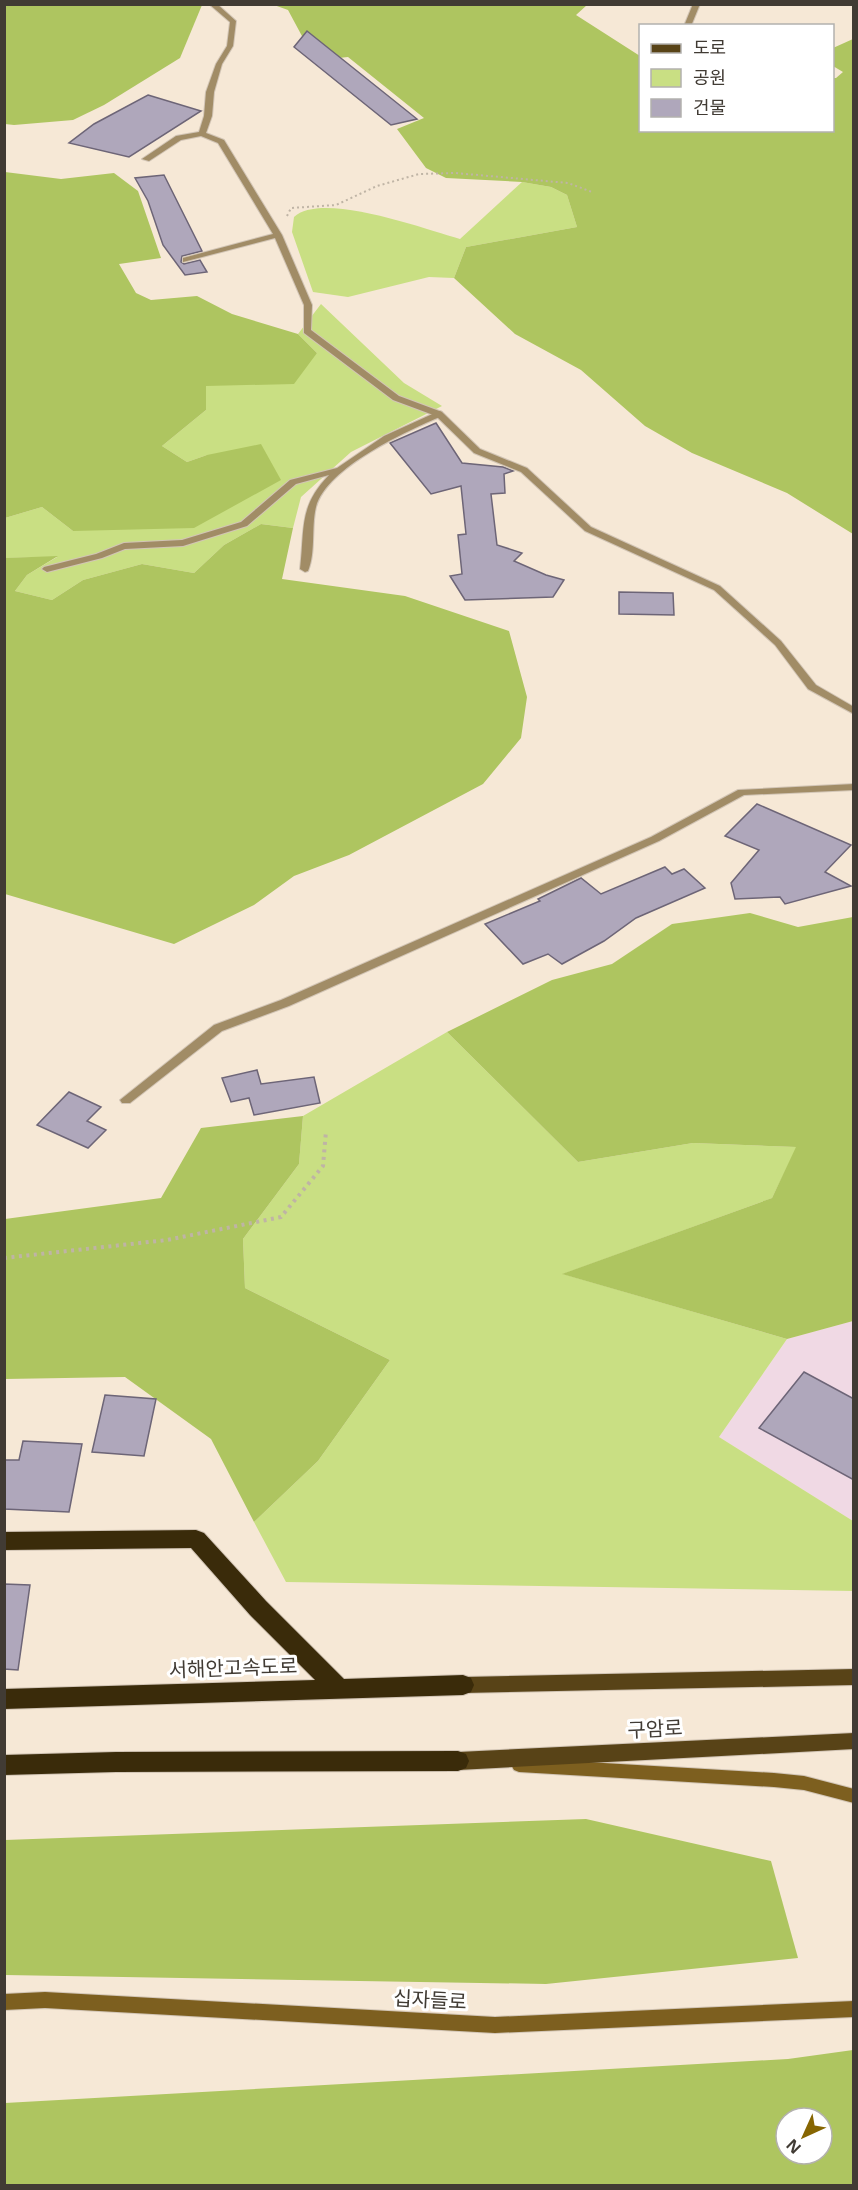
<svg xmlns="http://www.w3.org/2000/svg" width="858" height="2190" viewBox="0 0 858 2190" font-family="'Open Sans','Noto Sans KR',sans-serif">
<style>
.industrial{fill:#f0d9e4}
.green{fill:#c9df83}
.forest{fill:#aec560;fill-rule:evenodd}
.building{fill:#afa7bb;stroke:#6d6577;stroke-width:1.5}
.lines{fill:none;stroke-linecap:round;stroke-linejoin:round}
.service-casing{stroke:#d2c5b6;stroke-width:2}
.minor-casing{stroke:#d2c5b6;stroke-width:2}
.secondary-casing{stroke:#d2c5b6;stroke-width:2}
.primary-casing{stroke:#d2c5b6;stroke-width:2}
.motorway-casing{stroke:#d2c5b6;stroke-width:2}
.path-far1{stroke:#bfb4a5;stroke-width:2;stroke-dasharray:2 3;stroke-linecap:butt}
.path{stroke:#bfb4a5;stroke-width:4;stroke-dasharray:3 4.5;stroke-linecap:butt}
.service{fill:#a18c66;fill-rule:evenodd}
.minor{fill:#a18c66;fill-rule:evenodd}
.secondary{fill:#7d5f1f;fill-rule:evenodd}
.primary{fill:#584317;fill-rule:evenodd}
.motorway{fill:#3a2b0a;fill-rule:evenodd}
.labels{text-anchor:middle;stroke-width:6;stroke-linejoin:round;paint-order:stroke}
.near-street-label{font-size:20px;fill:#413b34;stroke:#fff}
</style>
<rect width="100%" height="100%" fill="#f6e8d6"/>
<path class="industrial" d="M853,1321V1521L719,1437L787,1339Z"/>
<g class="green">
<path d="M522,182L551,187L567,195L577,227L466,247L454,278L429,277L348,297L313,292L292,232L294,217C322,191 424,229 460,239Z"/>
<path d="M321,304L404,383L442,406L351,452L301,497L293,528L261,524L224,545L194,573L142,564L83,580L52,600L15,591L27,575L57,557L5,558V518L42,507L73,531L207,455L187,462L162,446L206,410L205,386L317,353L298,334Z"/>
<path d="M447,1032L578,1162L693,1143L797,1147L772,1198L563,1274L787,1339L719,1437L853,1521V1591L286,1582L254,1522L318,1461L390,1360L245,1288L243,1239L299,1164L303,1116Z"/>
</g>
<g class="forest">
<path d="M5,4H202V5L180,58L104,105L73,120L14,125L5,124Z"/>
<path d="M274,5H587L576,15L640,56V130H832L833,78H836L843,72L833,66V48L853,39V534L787,493L692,453L645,426L581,370L515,334L454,278L466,247L577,227L567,195L551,187L522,182L446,178L426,168L397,129L424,118L348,57L319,60L310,51L288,10Z"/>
<path d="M5,172L61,179L114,173L138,191L161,258L119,264L136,293L151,300L197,296L232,314L298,334L317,353L294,384L206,386V410L162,446L187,462L207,455L261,444L281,480L194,528L73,531L42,507L5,518Z"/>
<path d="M261,524L293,528L282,579L405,596L509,631L527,697L521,738L483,784L349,855L294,876L254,905L174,944L5,894V558L58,556L27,575L15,591L52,600L83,580L142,564L194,573L224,545Z"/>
<path d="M750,913L798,927L853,917V1321L787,1339L562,1274L772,1198L796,1147L693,1143L578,1162L447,1032L552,980L612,964L672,924Z"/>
<path d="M303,1116L299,1164L243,1239L245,1288L390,1360L318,1461L254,1522L211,1439L125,1377L5,1379V1219L161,1198L201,1128Z"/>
<path d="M586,1819L771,1861L798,1958L546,1984L5,1975V1840Z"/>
<path d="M853,2050V2185H5V2103L788,2059ZM786,2118H822V2154H786Z"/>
</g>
<g class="building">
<path d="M307,31L417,119L391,125L294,47Z"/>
<path d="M148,95L201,111L129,157L69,143L94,124Z"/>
<path d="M164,175L202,251L182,256L181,262L184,264L200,260L207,272L185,275L163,245L148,201L135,178Z"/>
<path d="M436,423L462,463L503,467L513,471L504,474L505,493L491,494L497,545L522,553L514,561L546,575L564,580L553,597L465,600L450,576L462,574L458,535L466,534L461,486L431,494L390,443Z"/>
<path d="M619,592L673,593L674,615L619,614Z"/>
<path d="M757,804L851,845L825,872L851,886L785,904L780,897L735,899L731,883L759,850L725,836Z"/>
<path d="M665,867L672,874L684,869L705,888L636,918L604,941L562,964L548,954L523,964L485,924L540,901L538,899L581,878L601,894Z"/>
<path d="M257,1070L261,1084L314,1077L320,1103L254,1115L249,1098L231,1102L222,1078Z"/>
<path d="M69,1092L101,1107L87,1121L106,1130L88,1148L37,1125Z"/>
<path d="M804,1372L854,1399V1480L759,1428Z"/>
<path d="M105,1395L156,1399L144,1456L92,1452Z"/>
<path d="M23,1441L82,1444L69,1512L4,1509V1460H19Z"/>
<path d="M4,1584L30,1585L18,1670L4,1669Z"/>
</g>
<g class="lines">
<g class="service-casing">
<path id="service" d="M439,411L442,412V416C407,431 327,467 316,507C311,527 316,552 308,571L305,572L300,569C305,529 298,507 329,475L296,484L247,526L183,546L125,549L102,558L47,572L42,569L44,567L96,554L124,543L182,540L241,522L290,480L337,468L384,436Z"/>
</g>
<g class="minor-casing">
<g id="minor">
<path d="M209,4H217L236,21L233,46L222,64L214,92L212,116L206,133L224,140L282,235L312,305L311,330L399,396L442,412L480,449L527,468L591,527L720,586L781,641L816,685L854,707V714L808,689L775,645L714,590L585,531L521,472L474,453L436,416L393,400L304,333V305L275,238L183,262V258L273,234L218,143L201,136L181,140L149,161L142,159L176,136L199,132L204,116L206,92L216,64L227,46L230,22Z"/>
<path d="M693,4H700L691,26H684Z"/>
<path d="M854,784V790L744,795L659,841L289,1006L222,1031L130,1103H122L120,1100L214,1025L281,1000L651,837L738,790Z"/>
</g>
</g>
<g class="secondary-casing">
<g id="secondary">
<path d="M519,1758L774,1773L804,1776L854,1789V1803L804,1790L774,1787L519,1772L514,1770L511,1765L514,1760Z"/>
<path d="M45,1992L495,2017L854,2001V2017L495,2033L45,2008L4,2010V1994Z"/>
</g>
</g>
<g class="primary-casing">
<g id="primary">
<path d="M854,1669V1685L463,1693L456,1691L454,1685L456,1679L463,1677Z"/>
<path d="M854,1733V1749L458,1770L451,1767L448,1761L451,1755L458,1752Z"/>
</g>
</g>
<g class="motorway-casing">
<g id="motorway">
<path d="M196,1530L204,1533L266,1601L344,1679L463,1675L471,1678L474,1685L471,1692L463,1695L4,1709V1689L315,1680L250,1615L191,1548L4,1550V1532Z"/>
<path d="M458,1751L466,1754L469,1761L466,1768L458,1771L116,1772L4,1775V1755L116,1752Z"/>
</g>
</g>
<path class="path-far1" d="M287,216L291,208L336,205L377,186L419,174L455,173L568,183L592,192"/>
<path class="path" d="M4,1258L167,1240L281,1217L323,1166L326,1131"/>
<use href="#service" class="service"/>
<use href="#minor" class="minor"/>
<use href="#secondary" class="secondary"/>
<use href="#primary" class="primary"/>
<use href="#motorway" class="motorway"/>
</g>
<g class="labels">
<g class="near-street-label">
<text transform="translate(233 1668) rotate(-2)" y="7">서해안고속도로</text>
<text transform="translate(655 1729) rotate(-3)" y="7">구암로</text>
<text transform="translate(430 2000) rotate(3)" y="7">십자들로</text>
</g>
</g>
<rect width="858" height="2190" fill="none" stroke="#413b34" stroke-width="12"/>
<rect x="639" y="24" width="195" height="108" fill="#ffffff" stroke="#b3b1ae" stroke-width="1.5"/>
<rect x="651" y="44" width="30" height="9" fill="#584317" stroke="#b3b1ae" stroke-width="1.5"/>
<text x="693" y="54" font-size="18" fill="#413b34">도로</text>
<rect x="651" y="69" width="30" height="18" fill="#c9df83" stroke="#b3b1ae" stroke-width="1.5"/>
<text x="693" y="84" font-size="18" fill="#413b34">공원</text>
<rect x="651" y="99" width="30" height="18" fill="#afa7bb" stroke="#b3b1ae" stroke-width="1.5"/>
<text x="693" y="114" font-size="18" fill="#413b34">건물</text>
<g transform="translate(804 2136) rotate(225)"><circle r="28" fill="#ffffff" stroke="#b3b1ae" stroke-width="1.5"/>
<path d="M0-4.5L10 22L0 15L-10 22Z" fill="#876602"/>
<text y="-9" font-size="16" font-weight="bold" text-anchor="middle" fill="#413b34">N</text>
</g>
</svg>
